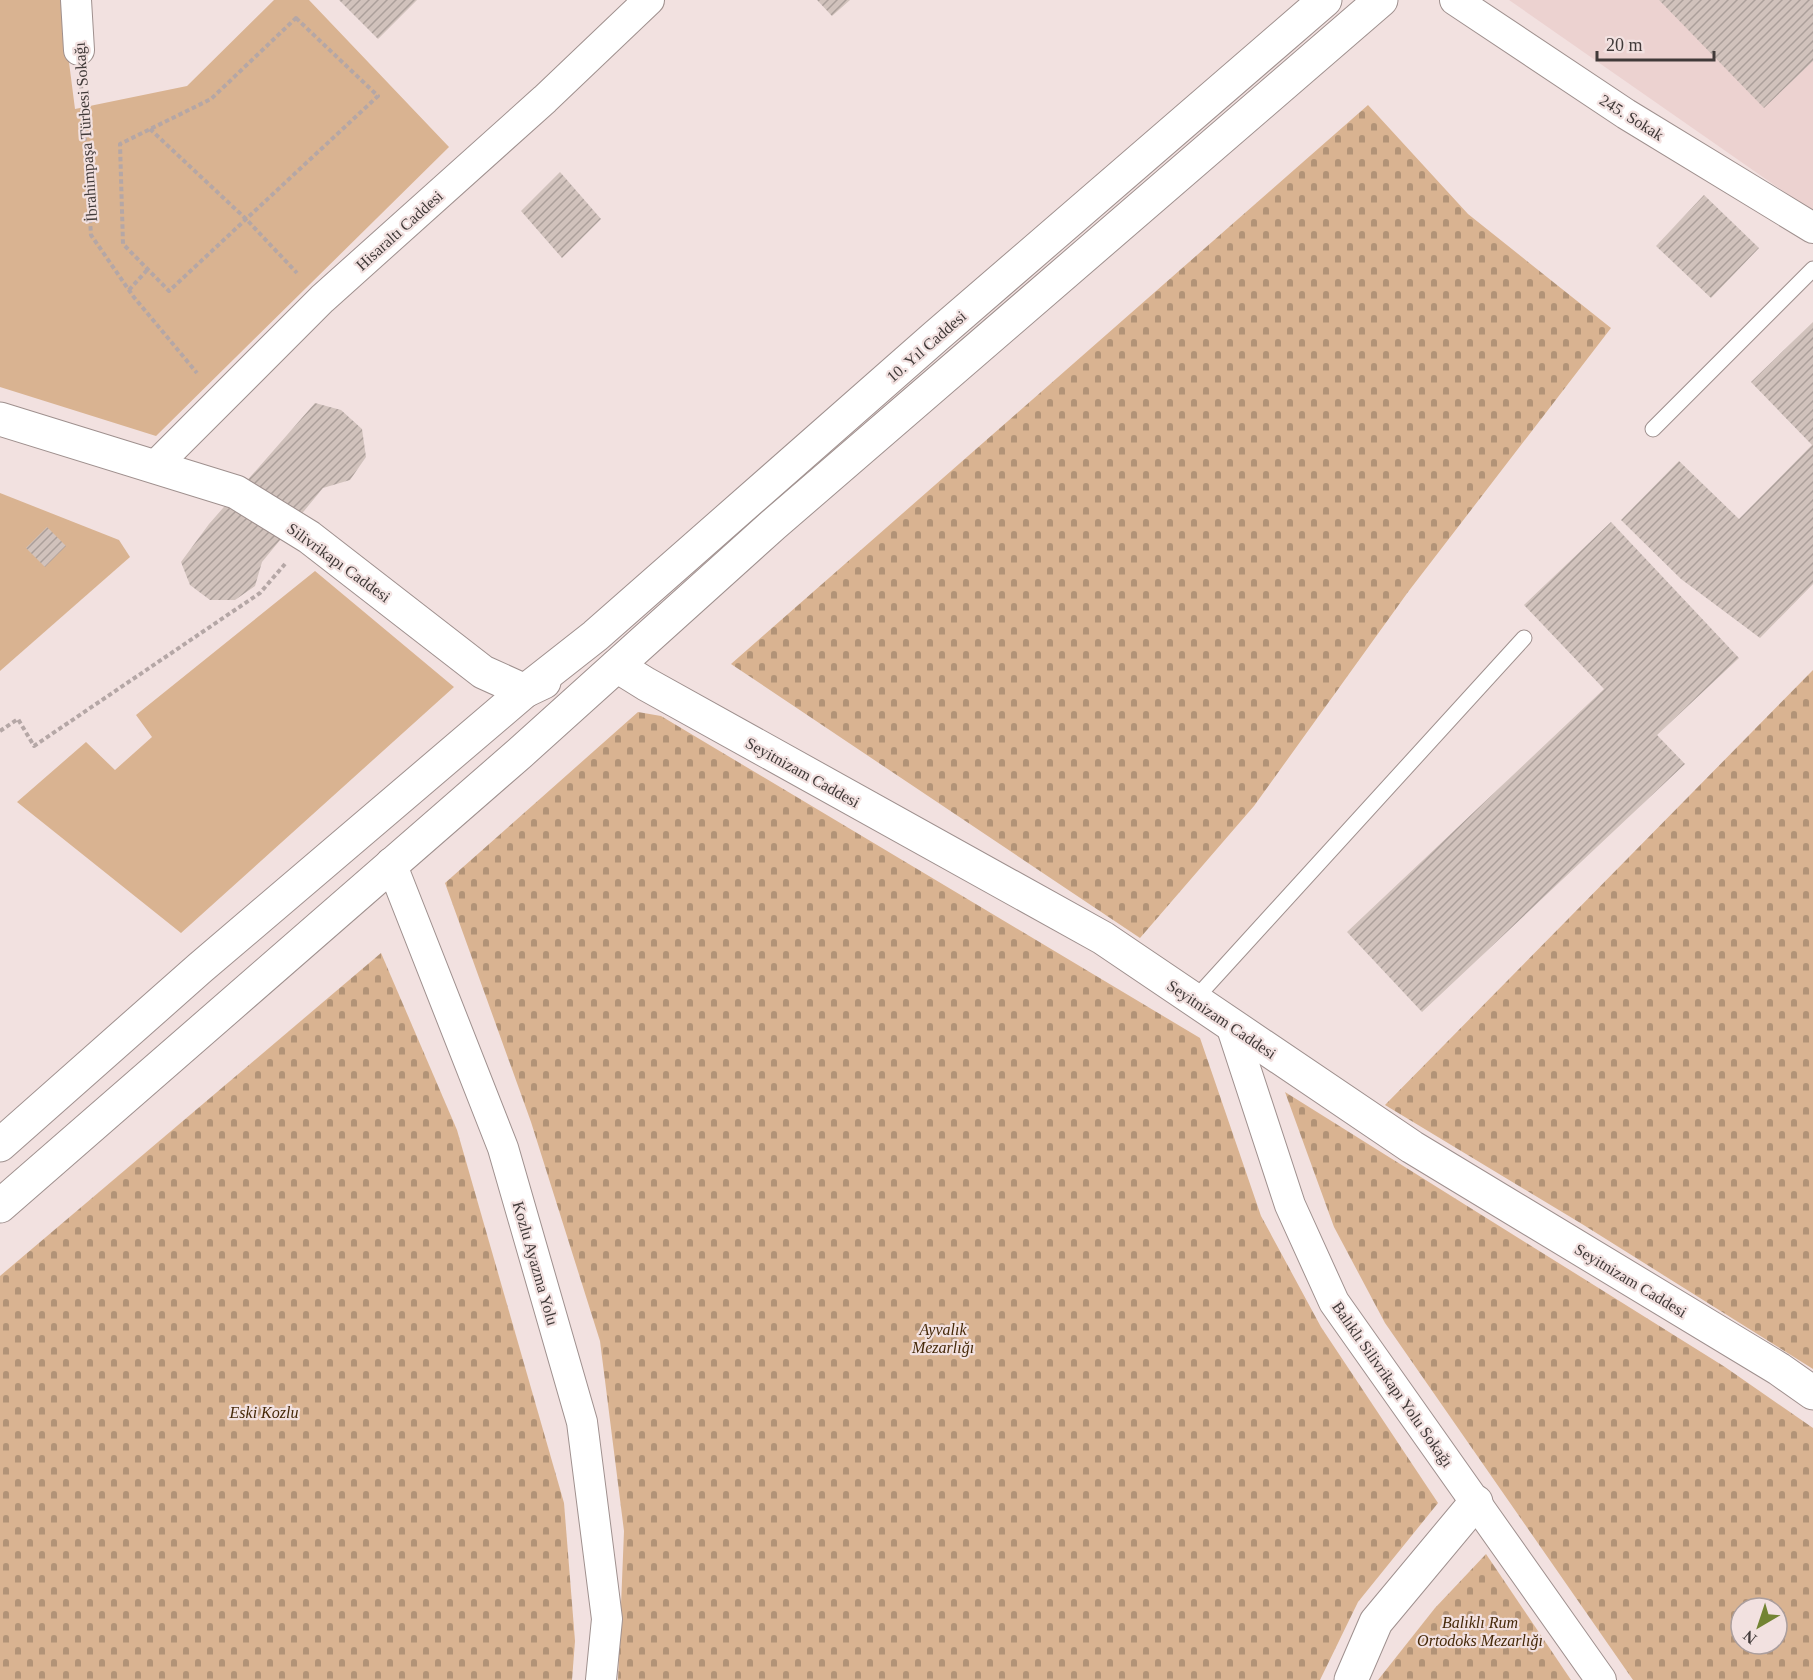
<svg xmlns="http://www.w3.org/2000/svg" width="1813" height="1680" viewBox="0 0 1813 1680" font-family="'Times New Roman',serif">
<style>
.built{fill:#ecd2d0}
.cemetery{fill:url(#cemetery-stones);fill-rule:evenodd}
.park{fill:#d9b391}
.building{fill:url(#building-hatch)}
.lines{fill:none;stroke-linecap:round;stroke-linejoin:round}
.lane-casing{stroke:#9f908e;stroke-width:17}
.street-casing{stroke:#9f908e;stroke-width:32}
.secondary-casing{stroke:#9f908e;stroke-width:35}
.primary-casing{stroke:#9f908e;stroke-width:35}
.path{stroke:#b5a7a6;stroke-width:4;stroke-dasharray:4.5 3;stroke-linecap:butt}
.lane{stroke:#fff;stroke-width:15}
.street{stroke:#fff;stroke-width:30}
.secondary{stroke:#fff;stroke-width:33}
.primary{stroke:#fff;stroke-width:33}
.labels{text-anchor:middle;stroke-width:4.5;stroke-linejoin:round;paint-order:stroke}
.street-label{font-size:16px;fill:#413a39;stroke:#f2e1e0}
.park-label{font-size:16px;font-style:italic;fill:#452808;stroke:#f2e1e0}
</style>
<defs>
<pattern id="cemetery-stones" width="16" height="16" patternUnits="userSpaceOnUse" patternTransform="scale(1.5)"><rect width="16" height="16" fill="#d9b391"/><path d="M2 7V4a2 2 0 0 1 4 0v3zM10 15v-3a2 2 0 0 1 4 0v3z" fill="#b29377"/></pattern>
<pattern id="building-hatch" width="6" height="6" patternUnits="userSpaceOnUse" patternTransform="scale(1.5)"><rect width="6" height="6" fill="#d1c2bc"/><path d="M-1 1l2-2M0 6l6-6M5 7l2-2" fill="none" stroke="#ab9f9a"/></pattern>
</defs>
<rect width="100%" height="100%" fill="#f2e1e0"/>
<path class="built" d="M1509,0H1813V212Z"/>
<g class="cemetery">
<path d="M1368,105L1468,214L1611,328L1408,592L1254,806L1140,938L731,664Z"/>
<path d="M1813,670V1369L1582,1224L1385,1105Z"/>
<path d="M638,712L661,716L1200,1038L1261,1216L1321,1327L1438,1503L1358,1602L1320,1680H618L624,1531L600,1341L531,1122L445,883Z"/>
<path d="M381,953L457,1130L564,1503L575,1641L572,1680H0V1276Z"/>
<path d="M1285,1092L1725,1367L1813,1428V1680H1633L1385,1323L1334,1227ZM1741,1608H1777V1644H1741Z"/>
<path d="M1486,1554L1571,1680H1378L1435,1608Z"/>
</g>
<g class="park">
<path d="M0,0H61L75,109L187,86L274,0H309L449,147L156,436L0,387Z"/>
<path d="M0,493L119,540L130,557L0,671Z"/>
<path d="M315,571L454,687L181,933L17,802L86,742L115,770L152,737L136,715Z"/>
</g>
<g class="building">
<path d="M339,0H417L378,39Z"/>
<path d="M817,0H850L832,16Z"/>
<path d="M1659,0H1813V61L1764,108Z"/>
<path d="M560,172L601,219L562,258L521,211Z"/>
<path d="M1704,195L1759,248L1711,298L1656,246Z"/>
<path d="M1813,322V584L1760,638L1681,579L1621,520L1679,461L1739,519L1812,445L1751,382Z"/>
<path d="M315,403L341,410L362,429L366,457L350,480L323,488L262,562L255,586L235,600H210L190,585L181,562L209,524Z"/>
<path d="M1611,522L1739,658L1657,735L1685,764L1422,1012L1347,932L1604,689L1524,605Z"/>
<path d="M47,527L66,546L45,567L26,548Z"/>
</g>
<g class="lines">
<g class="lane-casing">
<g id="lane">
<path d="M1653,429L1813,269"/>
<path d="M1194,1000L1524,638"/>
</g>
</g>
<g class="street-casing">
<g id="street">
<path d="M76,0L79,50"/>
<path d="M1455,0L1626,114L1813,228"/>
<path d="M155,466L322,299L545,99L649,0"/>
<path d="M391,863L503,1148L582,1422L607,1619L601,1680"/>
<path d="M1231,1025L1290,1205L1334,1302L1601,1680"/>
</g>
</g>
<g class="secondary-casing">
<g id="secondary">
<path d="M0,419L236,492L309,537L483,672L525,691"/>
<path d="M617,666L646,684L1103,938L1412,1147L1779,1369L1813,1393"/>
<path d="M1351,1680L1376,1622L1476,1502"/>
</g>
</g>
<g class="primary-casing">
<g id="primary">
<path d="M525,691L595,636L935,337L1325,0"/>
<path d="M0,1145L200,968L525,691L544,682"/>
<path d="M0,1206L520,753L773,525L1381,0"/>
</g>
</g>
<g class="path">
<path d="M296,18L378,96L169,291L123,244L120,144L211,99Z"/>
<path d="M81,84L91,235L133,296L197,373"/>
<path d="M150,129L246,219L297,273"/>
<path d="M129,290L148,269"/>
<path d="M0,731L18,719L34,746L260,593L285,564"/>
</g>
<use href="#lane" class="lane"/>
<use href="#street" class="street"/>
<use href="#secondary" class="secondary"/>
<use href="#primary" class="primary"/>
</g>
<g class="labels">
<g class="street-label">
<text transform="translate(1632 117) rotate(32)" y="6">245. Sokak</text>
<text transform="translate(85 132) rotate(-94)" y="6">İbrahimpaşa Türbesi Sokağı</text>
<text transform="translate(399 230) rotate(-42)" y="6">Hisaraltı Caddesi</text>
<text transform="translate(926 346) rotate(-41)" y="6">10. Yıl Caddesi</text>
<text transform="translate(339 562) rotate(36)" y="6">Silivrikapı Caddesi</text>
<text transform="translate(803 772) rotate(29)" y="6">Seyitnizam Caddesi</text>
<text transform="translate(1222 1019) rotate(34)" y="6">Seyitnizam Caddesi</text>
<text transform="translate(536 1263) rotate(74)" y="6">Kozlu Ayazma Yolu</text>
<text transform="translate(1631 1280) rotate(31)" y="6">Seyitnizam Caddesi</text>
<text transform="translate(1393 1384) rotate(55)" y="6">Balıklı Silivrikapı Yolu Sokağı</text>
</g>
<g class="park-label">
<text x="943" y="1335">Ayvalık<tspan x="943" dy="18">Mezarlığı</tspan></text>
<text x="264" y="1418">Eski Kozlu</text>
<text x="1480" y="1628">Balıklı Rum<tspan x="1480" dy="18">Ortodoks Mezarlığı</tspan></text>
</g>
</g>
<g transform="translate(1759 1626) rotate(219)"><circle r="28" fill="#f2e1e0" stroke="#ab9e9d" stroke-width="1.5"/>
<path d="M0-4.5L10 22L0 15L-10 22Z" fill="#738433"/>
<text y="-9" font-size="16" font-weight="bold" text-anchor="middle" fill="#413a39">N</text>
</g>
<path d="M1597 51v9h117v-9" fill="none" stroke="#413a39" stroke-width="3"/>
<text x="1606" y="51" font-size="18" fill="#413a39" stroke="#f2e1e0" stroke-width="4.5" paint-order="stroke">20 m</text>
</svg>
